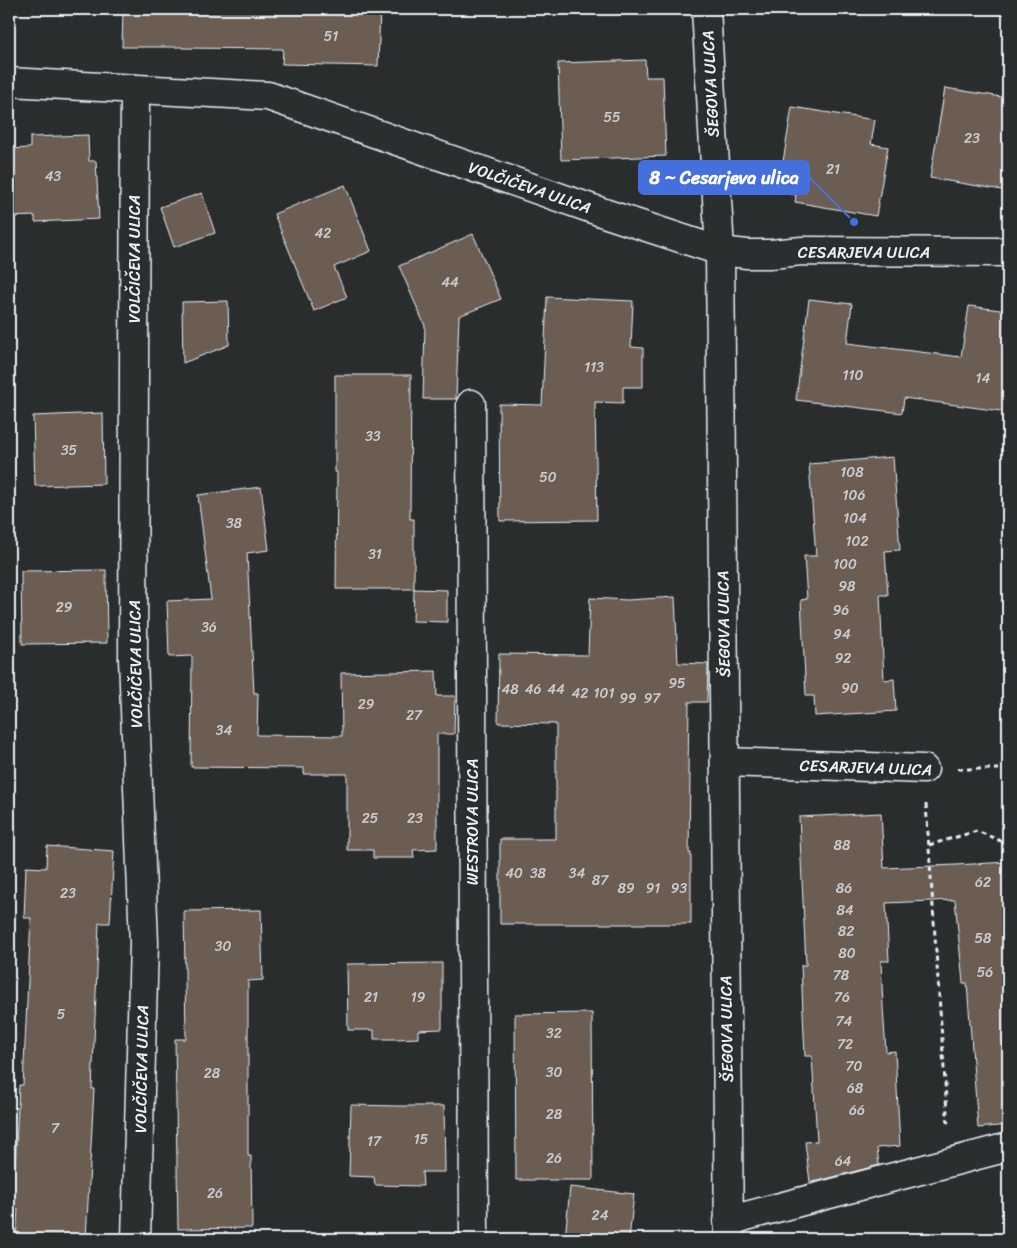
<svg xmlns="http://www.w3.org/2000/svg" width="1017" height="1248" viewBox="0 0 1017 1248" font-family="Sriracha,sans-serif">
<style>
.building{fill:#6c5d53;stroke:#e8f1f8}
.lines{fill:none;stroke-linecap:round;stroke-linejoin:round}
.minor-casing{stroke:#e8f1f8;stroke-width:31}
.path{stroke:#e8f1f8;stroke-width:3;stroke-dasharray:5 4;stroke-linecap:butt}
.minor{stroke:#2a2d2e;stroke-width:28}
.labels{text-anchor:middle;stroke-width:4;stroke-linejoin:round;paint-order:stroke}
.number-label{font-size:14px;fill:#c9cccf}
.street-label{font-size:16px;fill:#e8f1f8;stroke:#2a2d2e}
.leader{fill:none;stroke:#466fde;stroke-width:2}
.callout-dot{fill:#466fde;stroke:#2a2d2e;stroke-width:2}
.callout{fill:#466fde;stroke:#466fde;stroke-width:2}
.callout-label{font-size:18px;text-anchor:middle;font-weight:bold;fill:#fff}
</style>
<rect width="100%" height="100%" fill="#2a2d2e"/>
<filter id="ink" filterUnits="userSpaceOnUse"><feTurbulence type="fractalNoise" baseFrequency=".02" numOctaves="2"/><feDisplacementMap in="SourceGraphic" scale="10" xChannelSelector="R" yChannelSelector="G"/><feConvolveMatrix kernelMatrix="1 2 1 2 8 2 1 2 1" color-interpolation-filters="sRGB"/></filter>
<g filter="url(#ink)">
<g class="building">
<path d="M123,9H380L378,66L282,64L283,49L182,48V47H122Z"/>
<path d="M645,60L646,77H663L666,156L561,160L558,63Z"/>
<path d="M945,88L1008,98V191L930,178Z"/>
<path d="M792,107L875,120L871,144L888,147L876,216L795,202L796,195L778,192Z"/>
<path d="M88,135L89,161H96L99,219L35,222V216L10,217L9,149L30,148V137Z"/>
<path d="M345,185L371,251L334,267L347,297L314,311L274,214Z"/>
<path d="M202,193L215,233L174,247L160,207Z"/>
<path d="M473,234L501,299L459,316L456,399H423L425,326L399,266Z"/>
<path d="M547,297L633,301L631,347L643,348V387H623V403L595,402L597,520L500,521L499,404L542,405Z"/>
<path d="M809,299L852,304L847,343L961,357L969,306L1008,311V320L1004,350L1008,351V412L904,398L902,413L796,400Z"/>
<path d="M228,301L229,345L183,363L182,302Z"/>
<path d="M335,375H411L410,519H414V589H336L337,472H335Z"/>
<path d="M103,413L104,484L35,486L33,416Z"/>
<path d="M893,457L900,550L885,551L888,595H880L884,680L894,679L896,711L815,716L814,696H806L801,600L807,599L804,556H816L809,464Z"/>
<path d="M261,487L269,550L247,553L254,693H258L257,735L342,736L341,673L436,671L437,696H455L454,734H437V849L413,850L414,858H373V850H347V774H304V768L191,767L192,656L169,657L167,601L211,599L198,495Z"/>
<path d="M106,570L107,643L22,644L21,571Z"/>
<path d="M414,589L447,590V622L413,621Z"/>
<path d="M675,597L678,663L708,664L707,702H689L688,774H690L689,853H691V924H500V839H556V724L498,723L499,654L588,655L590,598L628,600Z"/>
<path d="M881,813L884,868L956,865L1008,862V1125L978,1128L967,983H963L955,900L886,903L889,961H881L883,1007L886,1052L895,1051L900,1146L877,1148L879,1165L818,1181L810,1182L805,1142L817,1141L812,1056H805L804,1035L801,965H806L799,817Z"/>
<path d="M47,846L114,851L110,923H99L92,1089H94L86,1239H16L18,1209H9V1167H15L19,1085H23L31,918H24L26,867L46,868Z"/>
<path d="M261,910L263,980L248,981V1156H251L252,1228L178,1229L175,1039H186L184,911Z"/>
<path d="M442,963V1029L418,1030V1038L396,1039H374V1030H348L347,964Z"/>
<path d="M592,1013L593,1180H516L515,1014Z"/>
<path d="M351,1105L397,1106H444L445,1172H422L423,1186L375,1185L374,1177L349,1176Z"/>
<path d="M570,1187L634,1194L629,1239H565Z"/>
</g>
<g class="lines">
<g class="minor-casing">
<g id="minor">
<path d="M706,9L720,251L729,1239"/>
<path d="M9,82L268,96L610,215L720,251L747,254H771L802,251L1008,252"/>
<path d="M135,89L133,658L144,943L136,1239"/>
<path d="M471,404L474,1239"/>
<path d="M725,762L924,769"/>
<path d="M728,1222L746,1216L1008,1147"/>
</g>
</g>
<g class="path">
<path d="M958,769H1008"/>
<path d="M926,804L948,1127"/>
<path d="M929,845L977,831L1008,844"/>
</g>
<use href="#minor" class="minor"/>
</g>
</g>
<g class="labels">
<g class="number-label">
<text x="331" y="41">51</text>
<text x="612" y="122">55</text>
<text x="972" y="143">23</text>
<text x="833" y="174">21</text>
<text x="53" y="181">43</text>
<text x="323" y="238">42</text>
<text x="450" y="287">44</text>
<text x="594" y="372">113</text>
<text x="853" y="380">110</text>
<text x="983" y="383">14</text>
<text x="373" y="441">33</text>
<text x="69" y="455">35</text>
<text x="852" y="477">108</text>
<text x="548" y="482">50</text>
<text x="854" y="500">106</text>
<text x="855" y="523">104</text>
<text x="234" y="528">38</text>
<text x="857" y="546">102</text>
<text x="375" y="559">31</text>
<text x="845" y="569">100</text>
<text x="847" y="591">98</text>
<text x="64" y="612">29</text>
<text x="841" y="615">96</text>
<text x="209" y="632">36</text>
<text x="842" y="639">94</text>
<text x="843" y="663">92</text>
<text x="677" y="688">95</text>
<text x="850" y="693">90</text>
<text x="510" y="694">48</text>
<text x="533" y="694">46</text>
<text x="556" y="694">44</text>
<text x="580" y="698">42</text>
<text x="604" y="698">101</text>
<text x="628" y="703">99</text>
<text x="652" y="703">97</text>
<text x="366" y="709">29</text>
<text x="414" y="720">27</text>
<text x="224" y="735">34</text>
<text x="370" y="823">25</text>
<text x="415" y="823">23</text>
<text x="842" y="850">88</text>
<text x="514" y="878">40</text>
<text x="538" y="878">38</text>
<text x="577" y="878">34</text>
<text x="600" y="885">87</text>
<text x="983" y="887">62</text>
<text x="626" y="893">89</text>
<text x="653" y="893">91</text>
<text x="679" y="893">93</text>
<text x="844" y="893">86</text>
<text x="68" y="898">23</text>
<text x="845" y="915">84</text>
<text x="846" y="936">82</text>
<text x="983" y="943">58</text>
<text x="223" y="951">30</text>
<text x="847" y="958">80</text>
<text x="985" y="977">56</text>
<text x="841" y="980">78</text>
<text x="371" y="1002">21</text>
<text x="418" y="1002">19</text>
<text x="842" y="1002">76</text>
<text x="61" y="1019">5</text>
<text x="844" y="1026">74</text>
<text x="554" y="1038">32</text>
<text x="845" y="1049">72</text>
<text x="854" y="1071">70</text>
<text x="554" y="1077">30</text>
<text x="212" y="1078">28</text>
<text x="855" y="1093">68</text>
<text x="857" y="1115">66</text>
<text x="554" y="1119">28</text>
<text x="55" y="1133">7</text>
<text x="421" y="1144">15</text>
<text x="374" y="1146">17</text>
<text x="554" y="1163">26</text>
<text x="843" y="1166">64</text>
<text x="215" y="1198">26</text>
<text x="600" y="1220">24</text>
</g>
<g class="street-label">
<text transform="translate(710 84) rotate(-93)" y="6">ŠEGOVA ULICA</text>
<text transform="translate(530 187) rotate(19)" y="6">VOLČIČEVA ULICA</text>
<text x="864" y="258">CESARJEVA ULICA</text>
<text transform="translate(134 259) rotate(-90)" y="6">VOLČIČEVA ULICA</text>
<text transform="translate(723 624) rotate(-91)" y="6">ŠEGOVA ULICA</text>
<text transform="translate(135 664) rotate(-91)" y="6">VOLČIČEVA ULICA</text>
<text transform="translate(866 767) rotate(2)" y="6">CESARJEVA ULICA</text>
<text transform="translate(472 822) rotate(-90)" y="6">WESTROVA ULICA</text>
<text transform="translate(726 1029) rotate(-91)" y="6">ŠEGOVA ULICA</text>
<text transform="translate(141 1069) rotate(-89)" y="6">VOLČIČEVA ULICA</text>
</g>
</g>
<path class="leader" d="M854 222L809 177"/>
<circle class="callout-dot" cx="854" cy="222" r="5"/>
<rect class="callout" x="639" y="161" width="170" height="33" rx="5"/>
<g class="callout-label">
<text x="724" y="184">8 ~ Cesarjeva ulica</text>
</g>
<rect width="1017" height="1248" fill="none" stroke="#2a2d2e" stroke-width="30"/>
<rect x="15" y="15" width="987" height="1218" fill="none" stroke="#e8f1f8" stroke-width="2" filter="url(#ink)"/>
</svg>
